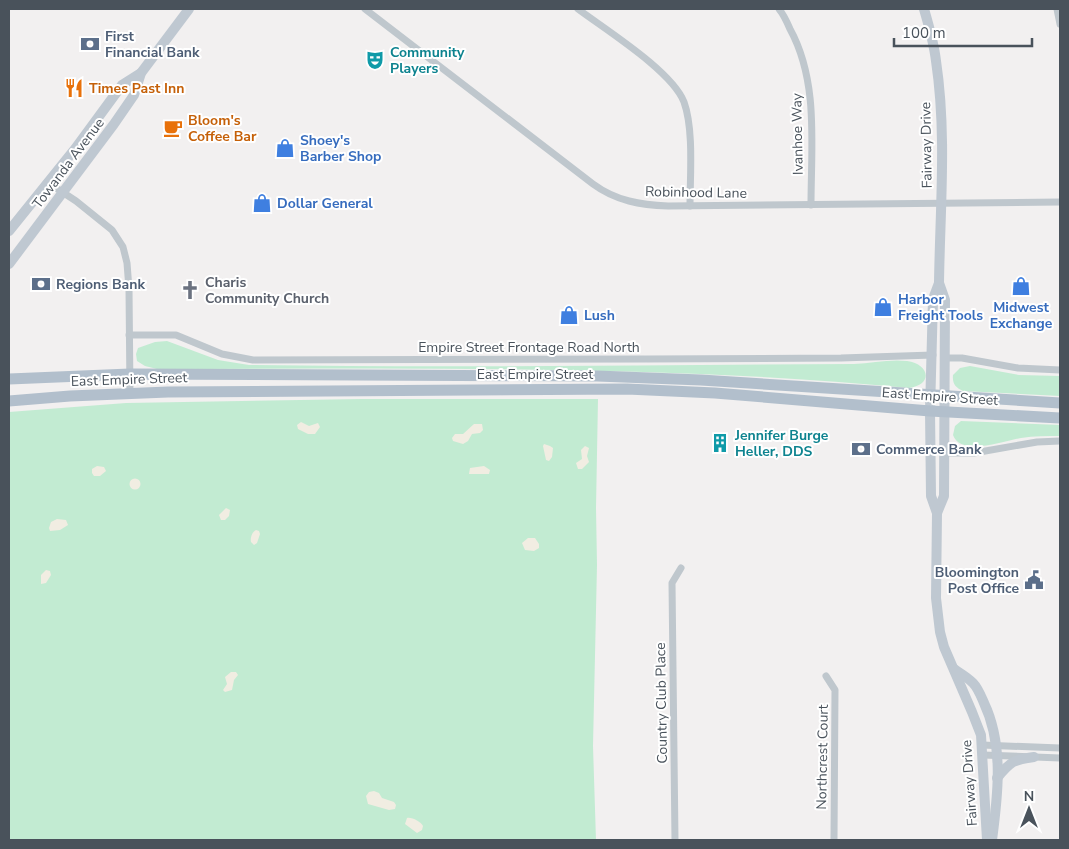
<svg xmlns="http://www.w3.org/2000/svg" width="1069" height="849" viewBox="0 0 1069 849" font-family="'Nunito Sans',sans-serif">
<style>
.green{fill:#c2ebd2}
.sand{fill:#f1ede2}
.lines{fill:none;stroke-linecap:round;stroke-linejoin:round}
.street{stroke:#bfc7cd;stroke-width:7}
.secondary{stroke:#bfc8d1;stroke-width:10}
.primary{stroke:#b2bfcc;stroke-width:11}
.labels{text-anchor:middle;stroke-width:4;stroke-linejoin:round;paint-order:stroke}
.service-label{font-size:14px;font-weight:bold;fill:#4e5e75;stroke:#fff;text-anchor:start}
.culture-label{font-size:14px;font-weight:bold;fill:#0d838f;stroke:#fff;text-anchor:start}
.food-label{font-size:14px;font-weight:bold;fill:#c56008;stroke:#fff;text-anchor:start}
.street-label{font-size:14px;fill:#49525b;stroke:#fff}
.shop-label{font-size:14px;font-weight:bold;fill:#366cbe;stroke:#fff;text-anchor:start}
.worship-label{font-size:14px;font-weight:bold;fill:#5b616d;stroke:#fff;text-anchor:start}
</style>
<rect width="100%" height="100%" fill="#f2f0f0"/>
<g class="green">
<path d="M167,341L218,360L249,365C451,368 653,365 854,364C872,363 890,359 907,361C929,364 934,384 909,388C659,364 408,369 157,369L145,366L137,361L136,354L138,348L155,342Z"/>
<path d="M970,366L1019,375L1060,376V396L963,391C956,388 952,384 953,375L960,368Z"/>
<path d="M362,399H598L596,508L597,565L593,746L596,840H9V412L126,403Z"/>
<path d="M961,421L1060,425V436C1047,436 1034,436 1021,438C1004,441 961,457 953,435L955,426Z"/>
</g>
<g class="sand">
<path d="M301,422L309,426L318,423L320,427L315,434H308L298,429L297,425Z"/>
<path d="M474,424H482L483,430L480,433L472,434L468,441L463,444L453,441L452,438L455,434H463Z"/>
<path d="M544,444L550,446L553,448L552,457L549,461L546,460L543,446Z"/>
<path d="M585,446L589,448L587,456L589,462L582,469H578L576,463L582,459L581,450Z"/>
<path d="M97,466L104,467L106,471L100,476H94L92,473V469Z"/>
<path d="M484,466L490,470L489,474H469L470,468Z"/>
<circle cx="135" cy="484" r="5.5"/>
<path d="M226,508L230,510L229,516L225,520H221L219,515Z"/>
<path d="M57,519L66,520L68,525L60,530L50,531L49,528L51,522Z"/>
<path d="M256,530L259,531L260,534L257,543L254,545L251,542C250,538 252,532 256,530Z"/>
<path d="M528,538H535L539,544V548L534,551L525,550L522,543Z"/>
<path d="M46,570L50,571L51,575L46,583L41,584V575Z"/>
<path d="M231,672H236L238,675L234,680L232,690L225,692L223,690L227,684L225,677Z"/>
<path d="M374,791L379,793L382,798L394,802L396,805L395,809L389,810L368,804L366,796L369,792Z"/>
<path d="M407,818C412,817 421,822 423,826L422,830L417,833L405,824Z"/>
</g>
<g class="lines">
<g class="street">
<path d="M365,9L593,184C616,201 641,205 668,206L1060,202"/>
<path d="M578,9C606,30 672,71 684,102C694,130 690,176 690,206"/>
<path d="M779,9C784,15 787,22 790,29C819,82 811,146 811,205"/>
<path d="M1057,9L1060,24"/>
<path d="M47,182L76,201L112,230L123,247L127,263L129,289L130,393"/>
<path d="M129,335H176L222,354L253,360L646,359L841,358L933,355"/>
<path d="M945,358H962L1018,368L1060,370"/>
<path d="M944,453H974L1037,442L1060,441"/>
<path d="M826,676L835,690L834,840"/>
<path d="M982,745L1060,748"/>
<path d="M983,755L1060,758"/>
<path d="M675,840L672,583L681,568"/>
</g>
<g class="secondary">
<path d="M924,9C929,26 934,43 936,61C947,134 940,209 939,283L945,300L944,496L937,513"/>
<path d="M9,231L75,149L122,85L141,73"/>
<path d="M9,264L114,124L134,95L141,73L189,9"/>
<path d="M939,283L933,299L930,411L931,496L937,513L936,598L940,632L944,647L972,712L981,735L987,840"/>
<path d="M954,669C960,673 967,677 973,683C978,688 981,696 984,703C1004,745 998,795 992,840"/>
<path d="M997,778C1011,761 1013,760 1034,757"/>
</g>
<g class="primary">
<path d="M9,379L130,374L597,376L701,380L1060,403"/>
<path d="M9,401L70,396L168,392L627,389L715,393L930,411L1060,418"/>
</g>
</g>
<defs>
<g id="bank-bare" transform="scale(1.5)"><path d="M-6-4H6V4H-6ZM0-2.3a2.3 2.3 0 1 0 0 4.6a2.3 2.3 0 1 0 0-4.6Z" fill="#5c6f8a" stroke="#fff" stroke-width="2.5" paint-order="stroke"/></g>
<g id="theatre-bare" transform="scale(1.5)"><path d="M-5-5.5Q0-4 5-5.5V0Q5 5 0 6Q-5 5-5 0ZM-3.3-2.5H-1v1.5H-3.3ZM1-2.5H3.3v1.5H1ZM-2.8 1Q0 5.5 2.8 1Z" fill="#0f9aa8" stroke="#fff" stroke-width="2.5" paint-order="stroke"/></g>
<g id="restaurant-bare" transform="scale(1.5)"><path d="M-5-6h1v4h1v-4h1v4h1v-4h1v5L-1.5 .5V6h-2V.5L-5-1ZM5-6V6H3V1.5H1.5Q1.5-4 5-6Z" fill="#e8710a" stroke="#fff" stroke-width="2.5" paint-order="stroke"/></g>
<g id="cafe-bare" transform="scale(1.5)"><path d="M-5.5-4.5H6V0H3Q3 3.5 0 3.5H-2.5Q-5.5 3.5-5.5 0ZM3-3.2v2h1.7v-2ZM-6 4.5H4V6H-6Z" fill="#e8710a" stroke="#fff" stroke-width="2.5" paint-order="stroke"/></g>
<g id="shop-bare" transform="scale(1.5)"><path d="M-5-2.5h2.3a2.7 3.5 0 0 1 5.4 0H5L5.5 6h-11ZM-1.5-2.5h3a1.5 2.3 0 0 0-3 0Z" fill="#3f7fe0" stroke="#fff" stroke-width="2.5" paint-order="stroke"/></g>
<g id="church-bare" transform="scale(1.5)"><path d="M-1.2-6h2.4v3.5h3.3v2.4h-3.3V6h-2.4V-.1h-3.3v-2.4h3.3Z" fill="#6b7280" stroke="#fff" stroke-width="2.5" paint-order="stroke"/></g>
<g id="building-bare" transform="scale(1.5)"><path d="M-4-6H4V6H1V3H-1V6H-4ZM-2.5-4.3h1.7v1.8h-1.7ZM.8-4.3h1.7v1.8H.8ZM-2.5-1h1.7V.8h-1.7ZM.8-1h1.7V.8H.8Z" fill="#0f9aa8" stroke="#fff" stroke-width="2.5" paint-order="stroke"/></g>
<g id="civic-bare" transform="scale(1.5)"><path d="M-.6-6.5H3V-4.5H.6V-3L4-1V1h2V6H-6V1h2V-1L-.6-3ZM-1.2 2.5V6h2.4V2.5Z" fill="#5c6f8a" stroke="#fff" stroke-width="2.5" paint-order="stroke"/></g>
</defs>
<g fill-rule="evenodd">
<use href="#bank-bare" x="90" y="44"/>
<use href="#theatre-bare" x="375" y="60"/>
<use href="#restaurant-bare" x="74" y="88"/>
<use href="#cafe-bare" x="173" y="128"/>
<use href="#shop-bare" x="285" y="148"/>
<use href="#shop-bare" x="262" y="203"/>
<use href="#bank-bare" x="41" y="284"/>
<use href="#shop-bare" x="1021" y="286"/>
<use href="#church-bare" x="190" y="290"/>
<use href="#shop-bare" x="883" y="307"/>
<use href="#shop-bare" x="569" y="315"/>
<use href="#building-bare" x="720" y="443"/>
<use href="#bank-bare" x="861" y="449"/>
<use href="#civic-bare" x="1034" y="580"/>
</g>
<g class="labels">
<g class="service-label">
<text x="105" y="41">First<tspan x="105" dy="16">Financial Bank</tspan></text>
<text x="56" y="289">Regions Bank</text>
<text x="876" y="454">Commerce Bank</text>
<text x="1019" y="577" text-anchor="end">Bloomington<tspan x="1019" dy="16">Post Office</tspan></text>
</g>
<g class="culture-label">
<text x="390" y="57">Community<tspan x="390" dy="16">Players</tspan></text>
<text x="735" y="440">Jennifer Burge<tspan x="735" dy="16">Heller, DDS</tspan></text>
</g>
<g class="food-label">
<text x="89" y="93">Times Past Inn</text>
<text x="188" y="125">Bloom's<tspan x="188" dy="16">Coffee Bar</tspan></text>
</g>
<g class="street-label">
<text transform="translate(797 134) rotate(-91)" y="5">Ivanhoe Way</text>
<text transform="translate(926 145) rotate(-91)" y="5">Fairway Drive</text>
<text transform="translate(68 163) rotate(-53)" y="5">Towanda Avenue</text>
<text transform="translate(696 192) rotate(1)" y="5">Robinhood Lane</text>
<text x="529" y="352">Empire Street Frontage Road North</text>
<text x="535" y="379">East Empire Street</text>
<text transform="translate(129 379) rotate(-2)" y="5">East Empire Street</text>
<text transform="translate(940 396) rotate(4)" y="5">East Empire Street</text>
<text transform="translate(661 703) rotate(-91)" y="5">Country Club Place</text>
<text transform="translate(822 757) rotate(-89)" y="5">Northcrest Court</text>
<text transform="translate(969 783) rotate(-94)" y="5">Fairway Drive</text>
</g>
<g class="shop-label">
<text x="300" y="145">Shoey's<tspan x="300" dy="16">Barber Shop</tspan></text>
<text x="277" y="208">Dollar General</text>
<text x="898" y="304">Harbor<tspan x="898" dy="16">Freight Tools</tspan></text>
<text x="1021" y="312" text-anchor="middle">Midwest<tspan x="1021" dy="16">Exchange</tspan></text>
<text x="584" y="320">Lush</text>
</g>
<g class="worship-label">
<text x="205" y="287">Charis<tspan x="205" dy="16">Community Church</tspan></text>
</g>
</g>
<rect width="1069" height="849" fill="none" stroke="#49525b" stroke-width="20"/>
<g transform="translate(1029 809)" stroke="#ffffff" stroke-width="4" paint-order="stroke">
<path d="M0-4L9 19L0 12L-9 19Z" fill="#49525b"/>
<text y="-8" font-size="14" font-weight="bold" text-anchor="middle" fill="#49525b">N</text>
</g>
<path d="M894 38v8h138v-8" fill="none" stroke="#49525b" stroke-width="2.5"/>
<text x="902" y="38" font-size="15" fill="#49525b" stroke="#ffffff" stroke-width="4" paint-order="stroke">100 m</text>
</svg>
